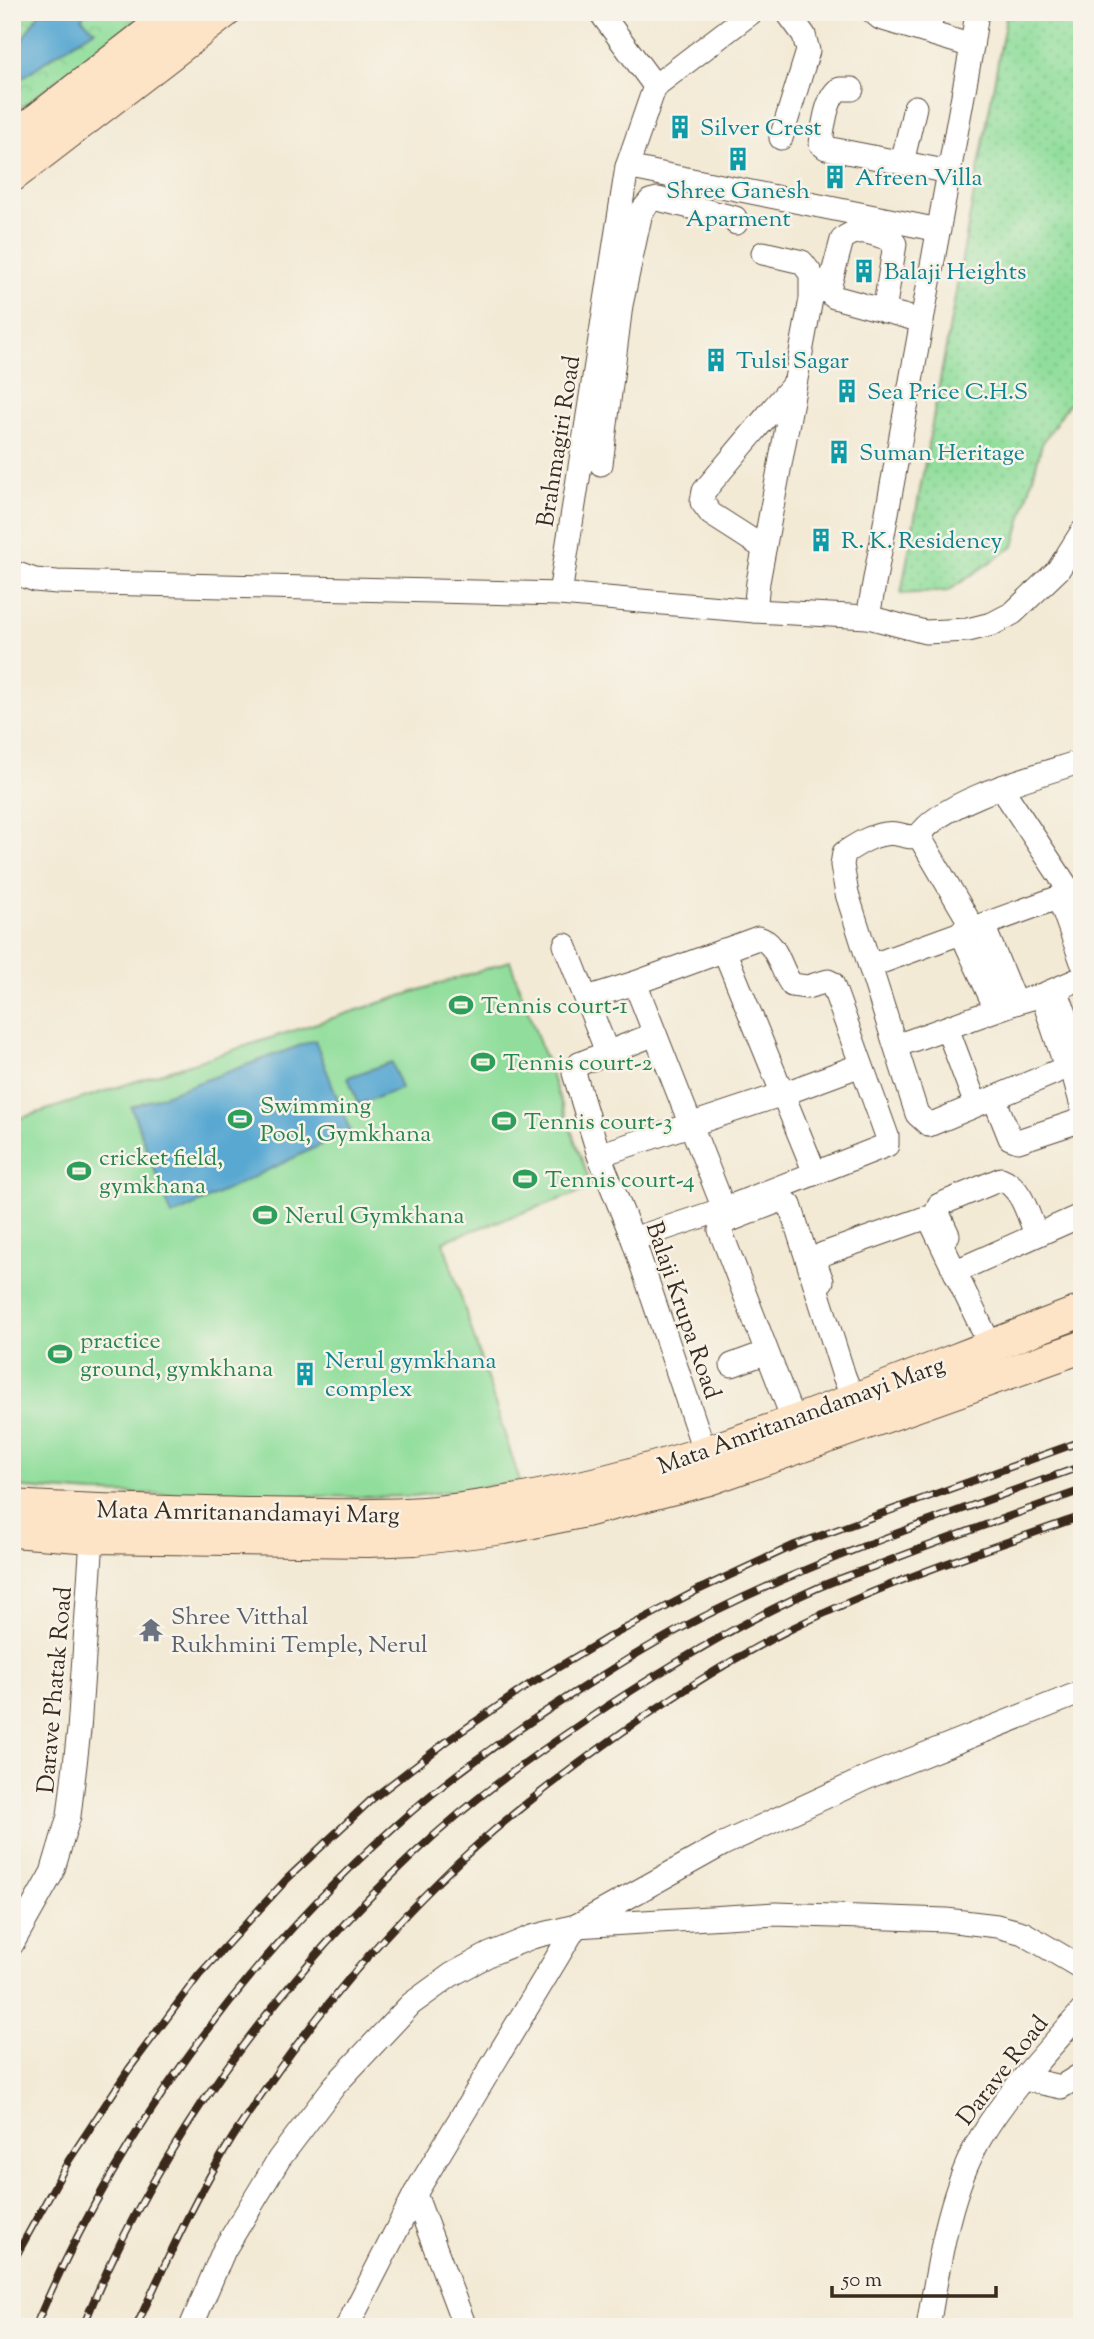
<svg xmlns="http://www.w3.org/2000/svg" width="1094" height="2339" viewBox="0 0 1094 2339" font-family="'Sorts Mill Goudy',serif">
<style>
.grass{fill:url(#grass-dots);stroke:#66845d;stroke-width:2}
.park{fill:url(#park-crowns);stroke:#66845d;stroke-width:2}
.pitch{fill:#91de9c;stroke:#66845d;stroke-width:2}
.water{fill:#58a8d2;stroke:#4a6978;stroke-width:2}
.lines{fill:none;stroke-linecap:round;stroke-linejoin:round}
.street-casing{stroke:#574739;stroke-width:25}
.secondary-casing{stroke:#574739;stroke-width:34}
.street{stroke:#fff;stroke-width:23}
.secondary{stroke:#fee4c6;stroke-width:32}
.rail-casing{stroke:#3b2a1e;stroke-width:8}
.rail{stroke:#f7f3e8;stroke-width:5;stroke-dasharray:16;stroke-linecap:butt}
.labels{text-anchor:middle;stroke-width:5;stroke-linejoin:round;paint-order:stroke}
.culture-label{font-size:24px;fill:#0d838f;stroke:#f7f3e8;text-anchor:start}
.street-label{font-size:24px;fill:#3b2a1e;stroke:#f7f3e8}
.leisure-label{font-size:24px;fill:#27864d;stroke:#f7f3e8;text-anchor:start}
.worship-label{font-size:24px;fill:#5b616d;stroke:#f7f3e8;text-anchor:start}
</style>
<defs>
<pattern id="grass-dots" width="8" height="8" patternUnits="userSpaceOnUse" patternTransform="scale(1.75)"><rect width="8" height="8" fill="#91de9c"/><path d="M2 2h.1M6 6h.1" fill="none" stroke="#7ebf86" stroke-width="1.8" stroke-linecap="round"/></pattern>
<pattern id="park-crowns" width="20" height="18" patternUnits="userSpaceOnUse" patternTransform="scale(1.75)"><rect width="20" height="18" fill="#91de9c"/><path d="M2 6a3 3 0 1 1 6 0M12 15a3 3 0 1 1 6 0" fill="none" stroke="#7ebf86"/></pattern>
</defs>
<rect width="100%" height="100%" fill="#f7f3e8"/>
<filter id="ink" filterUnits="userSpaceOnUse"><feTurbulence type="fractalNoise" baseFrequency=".0143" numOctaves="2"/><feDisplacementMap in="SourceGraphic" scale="14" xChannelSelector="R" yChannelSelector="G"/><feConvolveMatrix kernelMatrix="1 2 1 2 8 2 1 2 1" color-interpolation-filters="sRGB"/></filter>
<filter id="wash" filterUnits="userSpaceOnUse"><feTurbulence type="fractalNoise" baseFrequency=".00686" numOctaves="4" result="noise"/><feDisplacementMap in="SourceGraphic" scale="28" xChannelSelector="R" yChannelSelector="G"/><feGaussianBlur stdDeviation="1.57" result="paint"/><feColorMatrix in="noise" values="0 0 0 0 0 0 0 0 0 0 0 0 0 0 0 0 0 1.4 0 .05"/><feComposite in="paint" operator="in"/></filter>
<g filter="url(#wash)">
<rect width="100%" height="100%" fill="#f3ead5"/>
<path class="grass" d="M1007,12H1082V394L1067,406L1042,444L1014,546L948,591L901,594Z"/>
<path class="park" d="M12,12H150L12,114Z"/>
<path class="pitch" d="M510,961L592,1188L443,1241L520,1482L414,1496L365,1497L94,1493L12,1487V1121Z"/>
<g class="water">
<path d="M40,12H84L82,19L95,30L56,54L12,85V55Z"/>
<path d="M315,1040L350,1131L172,1216L131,1107Z"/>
<path d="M392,1062L401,1089L358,1104L348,1077Z"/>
</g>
</g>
<g filter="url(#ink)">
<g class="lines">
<g class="street-casing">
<g id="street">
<path d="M600,12L655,86L627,167L560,594L755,611L868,617L925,632L968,630L992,624L1013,613L1058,570L1082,532"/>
<path d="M873,12L880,18L972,46"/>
<path d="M927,32L934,12"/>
<path d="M655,86L752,12"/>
<path d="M852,89C851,89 841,89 840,89C827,93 822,132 821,144L826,148L950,172"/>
<path d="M781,138L808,51L804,35L787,12"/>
<path d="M902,163L915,107"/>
<path d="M627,167L939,230"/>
<path d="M884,311L895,244L892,240C873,234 857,225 842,240L828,292L834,297L922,321"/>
<path d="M601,464L621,305L641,212L650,201L658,199L735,218L736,223"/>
<path d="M764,548L711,514L702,502L704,491L793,385"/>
<path d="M12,572L35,580L57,582L560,594"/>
<path d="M755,611L758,582L811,299V274L802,262L763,253"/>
<path d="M868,617L972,46L977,12"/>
<path d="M1082,761C1040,775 943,799 919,836C910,838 906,836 897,834C878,831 859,843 844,853L842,865L847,894L917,1114L929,1125L1082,1061"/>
<path d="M1001,787L1071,893"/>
<path d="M919,836L973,928"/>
<path d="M1059,898L1082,962"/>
<path d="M983,925L1015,1003"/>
<path d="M961,932L996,1009"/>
<path d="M565,945L607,1052"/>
<path d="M724,950L815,1173"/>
<path d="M870,966L1082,889"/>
<path d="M1056,990L1082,1057"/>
<path d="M587,998L635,983"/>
<path d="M947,1028L976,1105"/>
<path d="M655,1034L579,1064L574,1073L599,1155L633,1239L700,1438L707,1467"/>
<path d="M896,1046L1015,1003L1042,995"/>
<path d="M1071,1065L1082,1106"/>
<path d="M1066,1067L1042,995L1082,978"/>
<path d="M994,1098L1010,1138L1018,1141L1082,1120"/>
<path d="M599,1155L783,1094L861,1065"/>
<path d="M948,1235L937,1211L939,1205L1001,1179C1022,1187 1028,1215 1036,1234"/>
<path d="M633,1239L724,1209L887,1145V1136L832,983L828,981L807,987L792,985C780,971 778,942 758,938L635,983L724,1209"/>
<path d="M963,1268L1082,1215"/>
<path d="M822,1281L816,1265L818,1257L823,1254L925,1218L932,1224L990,1345"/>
<path d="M732,1365L762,1354"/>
<path d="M794,1422L720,1230L725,1222L776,1202L785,1201L790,1205L844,1376L854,1401"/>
<path d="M12,1944L52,1873L69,1816L79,1730L93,1524"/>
<path d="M1024,2079L1061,2087L1082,2074"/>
<path d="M191,2327L224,2250L279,2159L335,2085L411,2004L451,1975L490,1954L532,1937L576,1926L776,1914L946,1920L997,1926L1023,1933L1082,1968"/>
<path d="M347,2327L415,2194"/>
<path d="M465,2327L415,2194L576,1926L723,1844L873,1775L1082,1692"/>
<path d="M928,2327C939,2263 948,2193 981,2137C1008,2091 1048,2051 1082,2011"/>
</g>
</g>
<g class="secondary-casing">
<g id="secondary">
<path d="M12,139L175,12"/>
<path d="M12,176L225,12"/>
<path d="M12,1506C93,1511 174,1512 256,1514C324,1515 393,1518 461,1509C678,1481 878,1387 1082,1311"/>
<path d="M12,1531L92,1537L368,1541L415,1539L504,1528L585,1511L709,1479L1082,1347"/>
</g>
</g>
<use href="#street" class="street"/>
<use href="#secondary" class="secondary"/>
<g class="rail-casing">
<g id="rail">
<path d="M12,2263L69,2160L129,2069L199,1975L288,1878L372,1799L446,1742L530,1684L609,1637L698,1590L795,1545L1082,1441"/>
<path d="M35,2327C116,2137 241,1964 394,1827C454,1772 524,1724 593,1681C632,1656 673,1631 715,1611C833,1553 958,1511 1082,1466"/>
<path d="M83,2327C154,2148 276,1984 415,1853C474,1797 541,1750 609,1705C675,1662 743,1621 815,1589C839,1578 866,1570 891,1560C954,1536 1018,1513 1082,1490"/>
<path d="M136,2327C166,2262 195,2197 233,2137C293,2044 361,1957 440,1880C495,1825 558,1778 621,1733C686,1687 754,1644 827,1612C909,1574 997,1546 1082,1516"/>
</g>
</g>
<use href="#rail" class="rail"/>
</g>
</g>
<defs>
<g id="building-bare" transform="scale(1.89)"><path d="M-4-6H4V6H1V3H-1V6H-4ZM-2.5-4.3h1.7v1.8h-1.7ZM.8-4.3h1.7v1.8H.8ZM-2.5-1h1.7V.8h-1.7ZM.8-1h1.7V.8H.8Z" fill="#0f9aa8" stroke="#f7f3e8" stroke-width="2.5" paint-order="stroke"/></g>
<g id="stadium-bare" transform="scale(1.89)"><path d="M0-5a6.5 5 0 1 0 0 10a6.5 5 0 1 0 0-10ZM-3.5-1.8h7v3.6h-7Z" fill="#2e9e5b" stroke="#f7f3e8" stroke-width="2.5" paint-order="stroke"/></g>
<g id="temple-bare" transform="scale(1.89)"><path d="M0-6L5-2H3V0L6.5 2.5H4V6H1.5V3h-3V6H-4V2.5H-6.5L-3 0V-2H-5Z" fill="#6b7280" stroke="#f7f3e8" stroke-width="2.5" paint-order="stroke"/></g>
</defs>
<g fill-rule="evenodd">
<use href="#building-bare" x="680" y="127"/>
<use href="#building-bare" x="738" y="159"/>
<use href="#building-bare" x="835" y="177"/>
<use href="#building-bare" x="864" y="271"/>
<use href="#building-bare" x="716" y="360"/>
<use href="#building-bare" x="847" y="391"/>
<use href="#building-bare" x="839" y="452"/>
<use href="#building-bare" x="821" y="540"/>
<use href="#stadium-bare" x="461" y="1005"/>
<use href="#stadium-bare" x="483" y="1062"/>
<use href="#stadium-bare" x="240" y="1119"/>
<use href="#stadium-bare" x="504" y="1121"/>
<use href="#stadium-bare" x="79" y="1171"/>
<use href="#stadium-bare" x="525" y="1179"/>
<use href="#stadium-bare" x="265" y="1215"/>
<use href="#stadium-bare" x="60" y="1354"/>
<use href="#building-bare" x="305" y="1374"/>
<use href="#temple-bare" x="151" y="1630"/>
</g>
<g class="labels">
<g class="culture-label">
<text x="700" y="135">Silver Crest</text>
<text x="855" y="185">Afreen Villa</text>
<text x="738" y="198" text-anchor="middle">Shree Ganesh<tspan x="738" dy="28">Aparment</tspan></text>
<text x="884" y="279">Balaji Heights</text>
<text x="736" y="368">Tulsi Sagar</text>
<text x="867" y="399">Sea Price C.H.S</text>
<text x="859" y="460">Suman Heritage</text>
<text x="841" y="548">R. K. Residency</text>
<text x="325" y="1368">Nerul gymkhana<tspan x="325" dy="28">complex</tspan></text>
</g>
<g class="street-label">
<text transform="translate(558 441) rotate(-81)" y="8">Brahmagiri Road</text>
<text transform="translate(684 1310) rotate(71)" y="8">Balaji Krupa Road</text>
<text transform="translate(801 1415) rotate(-20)" y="8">Mata Amritanandamayi Marg</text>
<text transform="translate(248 1512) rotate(1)" y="8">Mata Amritanandamayi Marg</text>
<text transform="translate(54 1690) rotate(-85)" y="8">Darave Phatak Road</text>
<text transform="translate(1002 2070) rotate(-52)" y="8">Darave Road</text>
</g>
<g class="leisure-label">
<text x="481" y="1013">Tennis court-1</text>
<text x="503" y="1070">Tennis court-2</text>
<text x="260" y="1113">Swimming<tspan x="260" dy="28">Pool, Gymkhana</tspan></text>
<text x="524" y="1129">Tennis court-3</text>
<text x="99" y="1165">cricket field,<tspan x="99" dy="28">gymkhana</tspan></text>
<text x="545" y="1187">Tennis court-4</text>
<text x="285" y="1223">Nerul Gymkhana</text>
<text x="80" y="1348">practice<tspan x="80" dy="28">ground, gymkhana</tspan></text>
</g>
<g class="worship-label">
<text x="171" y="1624">Shree Vitthal<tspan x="171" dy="28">Rukhmini Temple, Nerul</tspan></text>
</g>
</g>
<rect width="1094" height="2339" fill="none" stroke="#f7f3e8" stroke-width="42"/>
<path d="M832 2286v10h164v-10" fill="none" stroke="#3b2a1e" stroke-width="3.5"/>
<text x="842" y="2286" font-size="21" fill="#3b2a1e" stroke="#f7f3e8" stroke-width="5" paint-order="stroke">50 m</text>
</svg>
